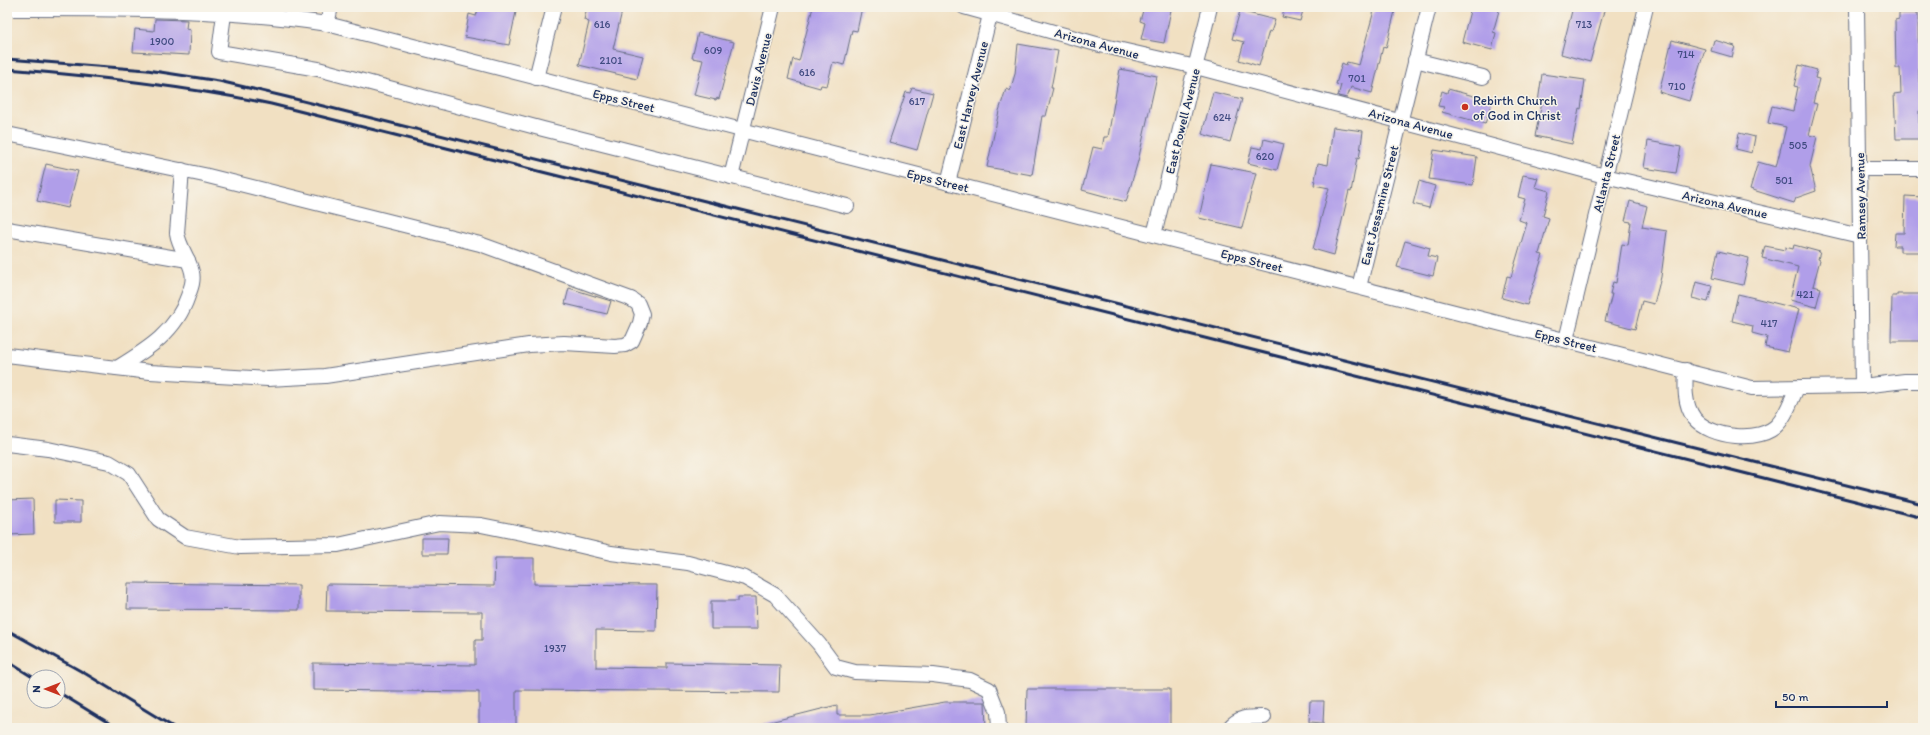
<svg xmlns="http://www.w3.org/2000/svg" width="1930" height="735" viewBox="0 0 1930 735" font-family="Itim,sans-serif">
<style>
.building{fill:#b09ee9}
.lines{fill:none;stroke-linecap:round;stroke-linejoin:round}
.minor-casing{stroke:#666d81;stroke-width:16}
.minor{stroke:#fff;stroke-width:14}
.rail{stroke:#1b2f5e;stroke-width:3}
.poi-dot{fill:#c8321e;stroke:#f7f3e8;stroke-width:1.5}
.labels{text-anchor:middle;stroke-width:3;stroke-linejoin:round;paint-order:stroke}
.number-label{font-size:11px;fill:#404b81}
.street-label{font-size:13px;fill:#1b2f5e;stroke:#f7f3e8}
.poi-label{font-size:13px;fill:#1b2f5e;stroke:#f7f3e8;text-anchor:start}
</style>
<rect width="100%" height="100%" fill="#f7f3e8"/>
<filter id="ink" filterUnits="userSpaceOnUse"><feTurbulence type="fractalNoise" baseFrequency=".025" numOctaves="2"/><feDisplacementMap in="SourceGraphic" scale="8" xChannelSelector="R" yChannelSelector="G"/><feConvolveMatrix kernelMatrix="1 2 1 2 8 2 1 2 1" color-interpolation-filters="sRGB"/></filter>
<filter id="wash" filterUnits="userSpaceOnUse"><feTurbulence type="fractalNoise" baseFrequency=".012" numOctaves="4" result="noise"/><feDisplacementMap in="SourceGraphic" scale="16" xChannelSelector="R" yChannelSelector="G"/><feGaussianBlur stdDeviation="0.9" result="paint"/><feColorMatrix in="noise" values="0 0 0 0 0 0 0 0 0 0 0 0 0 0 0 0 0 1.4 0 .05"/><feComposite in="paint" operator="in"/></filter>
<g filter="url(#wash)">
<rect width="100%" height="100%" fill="#f1e0c2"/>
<g id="blocks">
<g class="building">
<path d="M479,7H517L509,45L465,37L469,14L476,16Z"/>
<path d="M587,7H623L613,49L643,56L637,79L579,65L589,22L584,20Z"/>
<path d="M813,7H862L857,31L852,30L844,65L833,62L827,86L821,85L820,88L788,79L793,59L799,61Z"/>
<path d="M1144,7H1168L1167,9L1171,10L1164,43L1141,39L1145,23L1140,21Z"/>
<path d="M1285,7H1304L1300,21L1282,17Z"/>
<path d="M1375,7H1396L1386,48L1383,47L1372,93L1351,87L1347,98L1338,96L1341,85L1336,84L1342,63L1346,65L1347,62L1359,65Z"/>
<path d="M1471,7H1500L1493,32L1496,33L1492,50L1462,42Z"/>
<path d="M1573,7H1605L1590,62L1561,54Z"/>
<path d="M1240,11L1275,20L1271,32L1269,31L1259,66L1239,60L1244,42L1232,39Z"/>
<path d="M1899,13H1918L1919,82H1923V111H1919V139H1896L1894,94L1901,93L1900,68H1896L1895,20L1899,19Z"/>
<path d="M155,19L187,20L186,29L190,30L189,55L133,52L135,29L154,31Z"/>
<path d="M698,33L734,42L719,99L717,98L716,100L694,95L703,60L692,58Z"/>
<path d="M1672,40L1705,49L1689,101L1659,92Z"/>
<path d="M1714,40L1735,46L1732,57L1711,51Z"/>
<path d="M1018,44L1058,51L1051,88H1053L1046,116H1042L1032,175L987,167L999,111L1006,89L1010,91L1015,74Z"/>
<path d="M1799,65L1817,70L1815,78L1819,79L1813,103L1817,104L1809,135L1817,137L1810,166L1816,191L1796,198L1794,203L1750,189L1758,162L1776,167L1786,127L1768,123L1772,106L1793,111L1798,87L1794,86Z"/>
<path d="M1120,69L1157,76L1138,161L1126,202L1082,190L1093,147L1102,149L1104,137H1108Z"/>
<path d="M1542,74L1585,80L1581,109L1579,108L1572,144L1535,136L1542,103L1538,102Z"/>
<path d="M912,88L933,93L917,150L889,142L906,92L910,93Z"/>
<path d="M1448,89L1492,101L1485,124L1442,112L1444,107L1438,106L1442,91L1447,93Z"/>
<path d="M1213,92L1242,99L1230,142L1202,134Z"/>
<path d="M1333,127L1363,131L1359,159L1357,158L1351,192L1349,191L1334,255L1313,249L1329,188L1314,185L1318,163L1328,165Z"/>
<path d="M1739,133L1755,137L1752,153L1736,149Z"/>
<path d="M1264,139L1284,144L1277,170L1248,163L1252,147L1262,149Z"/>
<path d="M1648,141L1681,147L1676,173L1644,168Z"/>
<path d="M1434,150L1477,157L1473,185L1429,179Z"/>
<path d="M46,164L78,171L68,208L37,201Z"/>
<path d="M1211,164L1256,173L1242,228L1199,218Z"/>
<path d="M1523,175L1538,178L1535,187L1549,191L1543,216L1549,218L1539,254L1543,255L1527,305L1502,298L1507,276L1511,277L1527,223L1519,220L1525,199L1518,197Z"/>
<path d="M1419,181L1435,186L1429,208L1413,204Z"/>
<path d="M1905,196L1923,197L1922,252H1900V246H1894L1895,233H1904Z"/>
<path d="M1630,201L1647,206L1642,227L1667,231L1661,277L1654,304L1642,301L1635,329L1605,321L1612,294H1610L1613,282L1616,283L1622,244L1628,245L1631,222L1625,221Z"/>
<path d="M1405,241L1430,248L1428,256L1437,258L1433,276L1397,267Z"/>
<path d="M1794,245L1820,252L1818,259L1820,260L1813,286L1821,288L1816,307L1790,300L1798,267L1762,258L1765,246L1785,250V247L1793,249Z"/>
<path d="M1718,251L1749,258L1743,285L1712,278Z"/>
<path d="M1696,282L1712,286L1708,302L1692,298Z"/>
<path d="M569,288L611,301L607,314L565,304Z"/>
<path d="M1738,294L1799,309L1788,352L1765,347L1767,337L1752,333L1753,326L1732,321Z"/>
<path d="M1897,294H1920V305H1923V341H1891L1892,296H1897Z"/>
<path d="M33,499L34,534L7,535V500Z"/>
<path d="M55,500L81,501V522H55Z"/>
<path d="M422,538H448L447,554H422Z"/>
<path d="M495,558H534V584L657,585L656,631L596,630V667L667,668V663L780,665L779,692L516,690V728H479V692L313,690V663L475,665V640H482V612L326,611L327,584L494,586Z"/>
<path d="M128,583L299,585V610L127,609Z"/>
<path d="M738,597H756L757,629H711V601H738Z"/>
<path d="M1027,689H1170V728H1026Z"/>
<path d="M1310,701H1324L1323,723L1309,722Z"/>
<path d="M945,702H985L986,728H763L762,724L837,705V715H870Z"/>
</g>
</g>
</g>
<g filter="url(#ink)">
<use href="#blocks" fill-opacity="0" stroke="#666d81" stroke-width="1"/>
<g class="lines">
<g class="minor-casing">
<g id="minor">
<path d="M964,7L1100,45L1196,67L1605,176L1860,236"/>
<path d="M1857,7L1862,386"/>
<path d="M7,9C113,9 221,8 327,24L1752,388L1862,386L1905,381H1923"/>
<path d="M224,14L219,52L318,69L543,129L847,206"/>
<path d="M327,24L331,7"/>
<path d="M1415,60L1483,77"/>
<path d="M536,78L554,7"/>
<path d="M7,134L204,175L480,244L631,299L638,304L642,314L640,323L632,341L625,345L615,346L564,343L529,345L325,376L268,379L150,372L7,355"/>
<path d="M1859,169H1923"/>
<path d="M731,177L773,7"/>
<path d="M948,183L992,7"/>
<path d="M7,229L188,260"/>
<path d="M1154,235L1210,7"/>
<path d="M1359,287L1429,7"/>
<path d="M1566,340L1646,7"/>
<path d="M117,368C148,349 176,332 188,296C191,288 194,281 192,272C189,258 179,247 177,233L182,170"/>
<path d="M1686,370C1685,387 1684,404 1694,418C1710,438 1761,444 1778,424C1787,414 1791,400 1797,388"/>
<path d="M7,444L48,449L109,462L129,474L158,519L185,537L240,547L338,545L439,523L481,525L556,540L611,553L688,563L745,578L775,595L819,644L836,667L855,672L933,675L970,680L989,689L998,712L999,728"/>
<path d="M1229,728C1239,716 1250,717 1264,717"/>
</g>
</g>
<use href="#minor" class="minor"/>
<g class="rail">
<path d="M7,59L147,70L219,81L287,97L1923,504"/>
<path d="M7,69C96,76 184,86 271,104L1923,518"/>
<path d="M7,630L86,674L175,728"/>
<path d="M7,661L34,678"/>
<path d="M58,692L117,728"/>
</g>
</g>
</g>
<circle class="poi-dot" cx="1465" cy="107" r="4"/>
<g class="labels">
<g class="number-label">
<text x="602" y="28">616</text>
<text x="1584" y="28">713</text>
<text x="162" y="45">1900</text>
<text x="713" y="54">609</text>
<text x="1686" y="58">714</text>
<text x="611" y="64">2101</text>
<text x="807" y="76">616</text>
<text x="1357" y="82">701</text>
<text x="1677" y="90">710</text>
<text x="917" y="105">617</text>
<text x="1222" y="121">624</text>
<text x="1798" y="149">505</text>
<text x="1265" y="160">620</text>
<text x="1784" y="184">501</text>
<text x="1805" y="298">421</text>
<text x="1769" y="327">417</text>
<text x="555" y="652">1937</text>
</g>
<g class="street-label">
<text transform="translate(1097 43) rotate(15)" y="5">Arizona Avenue</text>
<text transform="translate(758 69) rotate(-76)" y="5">Davis Avenue</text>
<text transform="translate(970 95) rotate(-76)" y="5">East Harvey Avenue</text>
<text transform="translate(624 100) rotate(14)" y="5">Epps Street</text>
<text transform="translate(1182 121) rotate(-76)" y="5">East Powell Avenue</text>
<text transform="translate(1411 123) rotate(15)" y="5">Arizona Avenue</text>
<text transform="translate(1606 173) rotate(-76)" y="5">Atlanta Street</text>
<text transform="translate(938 180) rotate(14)" y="5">Epps Street</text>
<text transform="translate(1860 196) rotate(-91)" y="5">Ramsey Avenue</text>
<text transform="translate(1725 204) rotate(13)" y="5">Arizona Avenue</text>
<text transform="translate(1379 205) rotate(-76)" y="5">East Jessamine Street</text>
<text transform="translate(1252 260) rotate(14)" y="5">Epps Street</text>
<text transform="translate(1566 340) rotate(14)" y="5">Epps Street</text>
</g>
<g class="poi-label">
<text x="1473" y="105">Rebirth Church<tspan x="1473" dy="15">of God in Christ</tspan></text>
</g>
</g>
<rect width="1930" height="735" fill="none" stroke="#f7f3e8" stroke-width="24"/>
<g transform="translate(46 689) rotate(270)"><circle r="19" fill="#f7f3e8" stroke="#9fa5b1"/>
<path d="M0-3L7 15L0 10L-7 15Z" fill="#c8321e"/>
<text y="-6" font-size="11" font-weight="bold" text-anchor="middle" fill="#1b2f5e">N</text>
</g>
<path d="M1776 701v6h111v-6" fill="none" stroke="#1b2f5e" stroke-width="2"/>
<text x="1782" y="701" font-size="12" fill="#1b2f5e" stroke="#f7f3e8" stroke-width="3" paint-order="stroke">50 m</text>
</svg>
